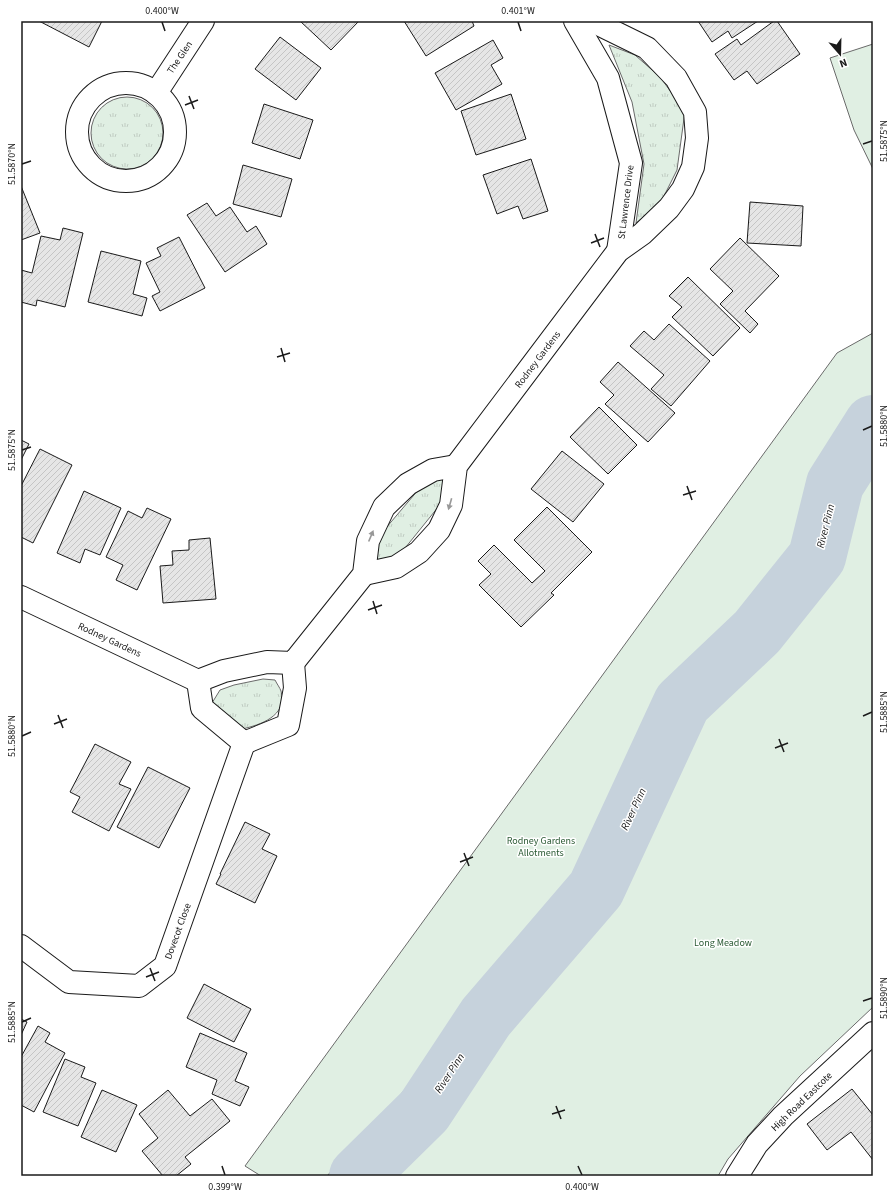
<svg xmlns="http://www.w3.org/2000/svg" width="894" height="1197" viewBox="0 0 894 1197" font-family="'Source Sans 3',sans-serif">
<style>
.grass{fill:url(#grass-tufts);stroke:#6a6a6a}
.green{fill:#e0efe3;stroke:#6a6a6a;fill-rule:evenodd}
.lines{fill:none;stroke-linecap:round;stroke-linejoin:round}
.river{stroke:#c6d2dc;stroke-width:58}
.building{fill:url(#building-hatch);stroke:#1a1a1a}
.street-casing{stroke:#1a1a1a;stroke-width:24}
.secondary-casing{stroke:#1a1a1a;stroke-width:24}
.street{stroke:#fff;stroke-width:22}
.secondary{stroke:#fff;stroke-width:22}
.oneway{fill:#989898}
.ticks{fill:none;stroke:#1a1a1a;stroke-width:1.5}
.labels{text-anchor:middle;stroke-width:3;stroke-linejoin:round;paint-order:stroke}
.street-label{font-size:10px;fill:#1a1a1a;stroke:#fff}
.park-label{font-size:10px;fill:#2b5a34;stroke:#fff}
.water-label{font-size:11px;font-style:italic;fill:#1a1a1a;stroke:#fff}
.neatline{fill:none;stroke:#1a1a1a;stroke-width:1.5}
.ticks-label{font-size:10px;text-anchor:middle;fill:#1a1a1a}
</style>
<defs>
<pattern id="grass-tufts" width="24" height="20" patternUnits="userSpaceOnUse"><rect width="24" height="20" fill="#e0efe3"/><path d="M3 7l-1-3M5 7V3M7 7l1-3M15 17l-1-3M17 17v-4M19 17l1-3" fill="none" stroke="#c0ccc2"/></pattern>
<pattern id="building-hatch" width="6" height="6" patternUnits="userSpaceOnUse"><rect width="6" height="6" fill="#e6e6e6"/><path d="M-1 1l2-2M0 6l6-6M5 7l2-2" fill="none" stroke="#c5c5c5"/></pattern>
</defs>
<rect width="100%" height="100%" fill="#fff"/>
<g class="grass">
<path d="M609,45L635,55L660,77L685,111L677,170L660,204L636,223L644,164L632,102Z"/>
<circle cx="127" cy="133" r="36"/>
<path d="M445,477L443,501L397,558L374,564V542L425,482Z"/>
<path d="M263,679L275,680C277,684 280,688 281,691C288,716 260,725 242,729L212,703L220,690L234,685Z"/>
</g>
<g class="green">
<path d="M873,44V169L854,130L830,58Z"/>
<path d="M873,333V410L856,416L807,535L873,425V1007L800,1076L728,1159L718,1176H345L466,1022L327,1176H261L245,1166L837,353ZM791,562L672,764L586,872L677,692Z"/>
</g>
<g class="lines">
<path class="river" d="M358,1176L424,1111L486,1017L596,889L682,703L757,632L817,557L835,484L873,424"/>
</g>
<g class="building">
<path d="M39,21H102L89,47Z"/>
<path d="M300,21H359L331,50Z"/>
<path d="M404,21H472L474,26L426,56Z"/>
<path d="M698,21H758L732,38L728,31L712,42Z"/>
<path d="M774,21H777L800,54L757,84L747,71L734,80L715,54L737,39L741,45Z"/>
<path d="M280,37L321,68L296,100L255,69Z"/>
<path d="M493,40L503,58L491,65L502,84L456,110L435,73Z"/>
<path d="M511,94L526,139L476,155L461,111Z"/>
<path d="M264,104L313,120L300,159L252,143Z"/>
<path d="M531,159L548,211L523,219L518,206L497,214L483,175Z"/>
<path d="M243,165L292,179L281,217L233,204Z"/>
<path d="M21,186L40,233L21,240Z"/>
<path d="M750,202L803,206L801,246L747,243Z"/>
<path d="M207,203L216,216L230,207L247,232L256,226L267,244L225,272L187,215Z"/>
<path d="M63,228L83,233L65,307L37,300L36,306L21,302V270L32,273L41,236L60,240Z"/>
<path d="M179,237L205,288L160,311L152,296L160,292L146,263L161,256L157,248Z"/>
<path d="M740,238L779,276L745,311L758,324L750,333L720,304L733,291L710,269Z"/>
<path d="M101,251L141,261L133,294L147,298L142,316L88,302Z"/>
<path d="M688,277L740,328L713,356L672,317L682,307L669,296Z"/>
<path d="M669,324L710,361L671,406L651,389L664,375L630,346L644,331L654,340Z"/>
<path d="M618,362L675,413L648,442L605,404L614,395L600,382Z"/>
<path d="M599,407L637,445L608,474L570,437Z"/>
<path d="M21,440L29,444L21,460Z"/>
<path d="M40,449L72,465L33,543L21,537V486Z"/>
<path d="M562,451L604,484L573,522L531,489Z"/>
<path d="M84,491L121,508L100,555L85,549L80,563L57,553Z"/>
<path d="M547,507L592,552L551,593L554,595L521,627L479,585L491,574L478,561L494,545L532,583L545,571L514,540Z"/>
<path d="M147,508L171,519L137,590L116,580L123,565L106,557L128,511L142,518Z"/>
<path d="M210,538L216,599L163,603L160,566L173,565L172,551L189,550V540Z"/>
<path d="M95,744L131,762L119,784L131,789L109,831L72,812L80,797L70,792Z"/>
<path d="M148,767L190,788L159,848L117,827Z"/>
<path d="M245,822L270,834L262,849L277,856L255,903L216,884L221,874H220Z"/>
<path d="M204,984L251,1009L234,1042L187,1018Z"/>
<path d="M21,1019L27,1022L21,1035Z"/>
<path d="M38,1026L50,1033L45,1042L65,1053L34,1112L21,1105V1057Z"/>
<path d="M200,1033L247,1053L235,1081L249,1087L240,1106L212,1094L217,1080L186,1067Z"/>
<path d="M65,1059L85,1067L81,1077L96,1083L78,1126L43,1112Z"/>
<path d="M852,1089L873,1115V1160L851,1132L827,1150L807,1124Z"/>
<path d="M102,1090L137,1105L116,1152L81,1137Z"/>
<path d="M168,1090L190,1116L212,1099L230,1121L185,1157L191,1164L176,1176H163L142,1151L158,1138L139,1114Z"/>
</g>
<g class="lines">
<g class="street-casing">
<g id="street">
<path d="M575,21L608,78L631,163L618,251"/>
<circle cx="126" cy="132" r="49"/>
<path d="M156,93L203,21"/>
<path d="M364,574L396,567L419,552L439,530L451,505L456,466L618,251L642,234L669,208L683,189L693,167L697,138L695,112L676,78L647,48L592,21"/>
<path d="M21,597L198,681L224,671L267,662L293,663L364,574L368,541L384,507L408,484L433,470L456,466"/>
<path d="M198,681L202,708L244,743L288,725L295,688L293,663"/>
<path d="M21,946L69,982L139,986L165,966L244,743"/>
</g>
</g>
<g class="secondary-casing">
<path id="secondary" d="M737,1176L757,1144L783,1116L873,1033"/>
</g>
<use href="#street" class="street"/>
<use href="#secondary" class="secondary"/>
</g>
<defs><path id="oneway-solid" d="M-6-.8H1V-3.2L6.5 0L1 3.2V.8H-6Z"/></defs>
<g class="oneway">
<use href="#oneway-solid" transform="translate(450 504) rotate(106)"/>
<use href="#oneway-solid" transform="translate(371 536) rotate(-67)"/>
</g>
<path class="ticks" d="M162,22L165,31M518,22L521,31M189,96L194,109M185,105L198,100M863,144L872,141M22,164L31,161M595,234L600,247M591,243L604,238M281,348L285,362M277,357L290,353M863,430L872,426M22,450L31,447M687,486L692,500M683,495L696,491M373,601L377,614M368,610L382,605M58,715L63,728M863,716L872,712M54,724L67,719M22,736L31,732M779,739L784,752M775,748L788,743M464,853L469,866M460,862L473,857M150,968L155,981M146,977L159,972M863,1001L872,998M22,1022L31,1018M556,1106L561,1119M552,1114L565,1110M222,1166L225,1175M578,1166L582,1175"/>
<g class="labels">
<g class="street-label">
<text transform="translate(179 57) rotate(-56)" y="4">The Glen</text>
<text transform="translate(625 202) rotate(-83)" y="4">St Lawrence Drive</text>
<text transform="translate(537 359) rotate(-53)" y="4">Rodney Gardens</text>
<text transform="translate(110 639) rotate(25)" y="4">Rodney Gardens</text>
<text transform="translate(177 931) rotate(-70)" y="4">Dovecot Close</text>
<text transform="translate(801 1101) rotate(-44)" y="4">High Road Eastcote</text>
</g>
<g class="park-label">
<text x="541" y="844">Rodney Gardens<tspan x="541" dy="12">Allotments</tspan></text>
<text x="723" y="946">Long Meadow</text>
</g>
<g class="water-label">
<text transform="translate(825 526) rotate(-76)" y="4">River Pinn</text>
<text transform="translate(633 809) rotate(-65)" y="4">River Pinn</text>
<text transform="translate(449 1073) rotate(-57)" y="4">River Pinn</text>
</g>
</g>
<rect width="894" height="1197" fill="none" stroke="#ffffff" stroke-width="44"/>
<g transform="translate(840 54) rotate(160)" stroke="#ffffff" stroke-width="3" paint-order="stroke">
<path d="M0-3L7 15L0 10L-7 15Z" fill="#1a1a1a"/>
<text y="-6" font-size="11" font-weight="bold" text-anchor="middle" fill="#1a1a1a">N</text>
</g>
<rect x="22" y="22" width="850" height="1153" class="neatline"/>
<g class="ticks-label">
<text x="162" y="14">0.400°W</text>
<text x="518" y="14">0.401°W</text>
<text transform="translate(883 141) rotate(-90)" y="4">51.5875°N</text>
<text transform="translate(11 164) rotate(-90)" y="4">51.5870°N</text>
<text transform="translate(883 426) rotate(-90)" y="4">51.5880°N</text>
<text transform="translate(11 450) rotate(-90)" y="4">51.5875°N</text>
<text transform="translate(883 712) rotate(-90)" y="4">51.5885°N</text>
<text transform="translate(11 736) rotate(-90)" y="4">51.5880°N</text>
<text transform="translate(883 998) rotate(-90)" y="4">51.5890°N</text>
<text transform="translate(11 1022) rotate(-90)" y="4">51.5885°N</text>
<text x="225" y="1190">0.399°W</text>
<text x="582" y="1190">0.400°W</text>
</g>
</svg>
